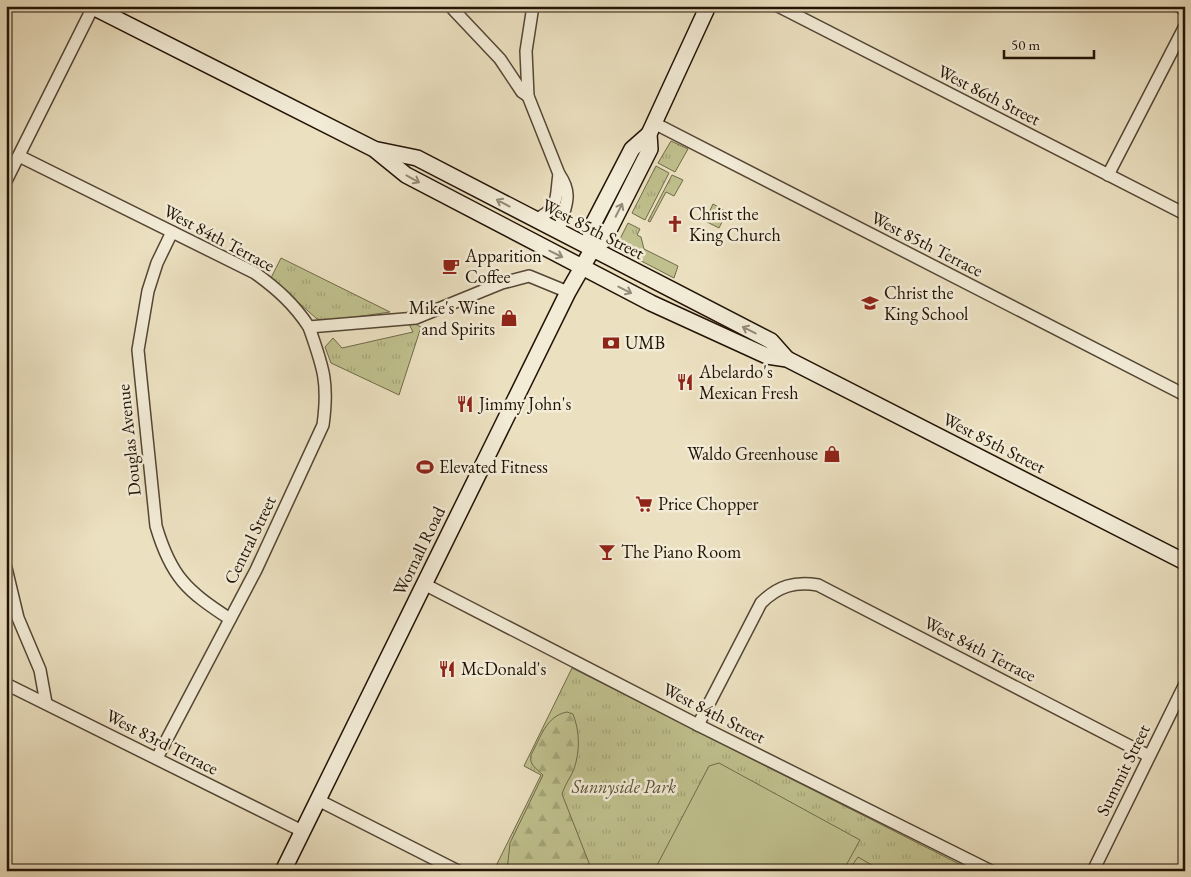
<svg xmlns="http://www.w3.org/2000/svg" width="1191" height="877" viewBox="0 0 1191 877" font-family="'EB Garamond',serif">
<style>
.grass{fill:url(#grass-tufts);stroke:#706a49}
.forest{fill:url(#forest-firs);stroke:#706a49}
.garden{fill:#bfc08d;stroke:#706a49}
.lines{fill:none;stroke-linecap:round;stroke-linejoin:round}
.street-casing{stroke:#544634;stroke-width:14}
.secondary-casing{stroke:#221305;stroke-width:18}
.street{stroke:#f2ebd6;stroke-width:11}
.secondary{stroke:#f2ebd6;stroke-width:15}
.oneway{stroke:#948a78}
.labels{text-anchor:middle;stroke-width:5;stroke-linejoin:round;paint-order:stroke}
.street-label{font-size:18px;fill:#221305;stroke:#f2ebd6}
.poi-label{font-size:18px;fill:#221305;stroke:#f2ebd6;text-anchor:start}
.park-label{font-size:18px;font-style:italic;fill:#595035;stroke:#f2ebd6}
</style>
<defs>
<pattern id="grass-tufts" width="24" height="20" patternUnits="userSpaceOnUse" patternTransform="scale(1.25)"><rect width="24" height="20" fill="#bfc08d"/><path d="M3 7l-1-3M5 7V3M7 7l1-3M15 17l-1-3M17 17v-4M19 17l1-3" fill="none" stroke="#a4a478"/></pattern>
<pattern id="forest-firs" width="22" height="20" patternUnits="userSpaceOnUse" patternTransform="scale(1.25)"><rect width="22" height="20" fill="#bfc08d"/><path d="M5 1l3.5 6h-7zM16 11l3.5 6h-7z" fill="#a4a478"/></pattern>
</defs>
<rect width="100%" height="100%" fill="#ebe0c0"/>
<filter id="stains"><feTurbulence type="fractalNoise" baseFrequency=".004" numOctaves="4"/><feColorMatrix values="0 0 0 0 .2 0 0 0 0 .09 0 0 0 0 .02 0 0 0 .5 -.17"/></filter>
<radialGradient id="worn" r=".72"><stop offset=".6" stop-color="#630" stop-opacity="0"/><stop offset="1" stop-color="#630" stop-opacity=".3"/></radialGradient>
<g class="grass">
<path d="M671,141L688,149L675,172L658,163Z"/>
<path d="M656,166L669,173L645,220L632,213Z"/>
<path d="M672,175L683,180L674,196L666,192L650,222L648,221Z"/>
<path d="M713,204L727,212L719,228L705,221Z"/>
<path d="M628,223L640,229L637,235L641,237L644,249L678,266L674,278L622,251L620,239Z"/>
<path d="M281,258L390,312L328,321L317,319L271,278Z"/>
<path d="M411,322L421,327L399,395L331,363L325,347L333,338L342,348L413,332L409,324Z"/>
<path d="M572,668L973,871L494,870L541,775L524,766Z"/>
</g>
<path class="forest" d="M567,712L573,714C580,732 580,751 574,769C571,777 565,784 562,794L589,863V871H507L510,843L543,775C536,768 529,765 531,755C541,737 546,716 567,712Z"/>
<g class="garden">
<path d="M719,763L860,840L843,871H654L709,766Z"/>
<path d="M858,857L882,871H848Z"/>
</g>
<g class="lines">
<g class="street-casing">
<g id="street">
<path d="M450,6L500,59L522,92L528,96"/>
<path d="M533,6L526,51L528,96L559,174C575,197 563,208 559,232"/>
<path d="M778,6L1185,214"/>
<path d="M1178,6L1185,9"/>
<path d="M654,123L1185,395"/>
<path d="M19,156L255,273C277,289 294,304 309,327L416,318L502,283L529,276L568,292"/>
<path d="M1108,175L1185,26"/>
<path d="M6,181L93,7"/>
<path d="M535,220C561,207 555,199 559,174"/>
<path d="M172,232L157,263L148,291L138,350L156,526C171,577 187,591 230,619"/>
<path d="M6,568L18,618L40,670L46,703"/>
<path d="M424,584L698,725L991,871"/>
<path d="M6,684L302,831"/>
<path d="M698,725L761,603C778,586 795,581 818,585L1149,756"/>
<path d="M157,758L256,570L323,425C329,382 323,367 309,327"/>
<path d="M318,800L458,871"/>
<path d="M1093,871L1185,684"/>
</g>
</g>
<g class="secondary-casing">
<g id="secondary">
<path d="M91,6L374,149L406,175L651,303L767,356L787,359L1185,562"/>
<path d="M378,150L417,158L771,341L787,359"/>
<path d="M592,250L590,230L632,149L649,134"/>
<path d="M283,871L568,292L592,250L604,240L650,149L649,134L708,6"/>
</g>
</g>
<use href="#street" class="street"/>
<use href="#secondary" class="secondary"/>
</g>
<defs><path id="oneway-shaft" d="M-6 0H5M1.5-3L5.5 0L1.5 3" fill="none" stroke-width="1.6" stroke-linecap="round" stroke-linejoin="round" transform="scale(1.25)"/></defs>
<g class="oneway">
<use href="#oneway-shaft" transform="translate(413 179) rotate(29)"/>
<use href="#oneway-shaft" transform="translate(503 203) rotate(-152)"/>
<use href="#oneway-shaft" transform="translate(619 210) rotate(-63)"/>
<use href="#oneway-shaft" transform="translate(556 254) rotate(26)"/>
<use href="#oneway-shaft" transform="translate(625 290) rotate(27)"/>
<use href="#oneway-shaft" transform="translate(749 330) rotate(-153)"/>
</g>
<defs>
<g id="church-bare" transform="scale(1.35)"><path d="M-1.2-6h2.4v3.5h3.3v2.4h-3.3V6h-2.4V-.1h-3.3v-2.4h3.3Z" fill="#8f2418" stroke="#f2ebd6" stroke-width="2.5" paint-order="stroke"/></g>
<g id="cafe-bare" transform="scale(1.35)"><path d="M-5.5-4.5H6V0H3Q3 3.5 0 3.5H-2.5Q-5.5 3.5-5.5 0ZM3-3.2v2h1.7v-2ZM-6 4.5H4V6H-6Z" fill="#8f2418" stroke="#f2ebd6" stroke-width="2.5" paint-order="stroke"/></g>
<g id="school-bare" transform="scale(1.35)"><path d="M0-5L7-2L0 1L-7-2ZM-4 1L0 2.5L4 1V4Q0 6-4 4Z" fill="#8f2418" stroke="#f2ebd6" stroke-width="2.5" paint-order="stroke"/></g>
<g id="shop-bare" transform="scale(1.35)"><path d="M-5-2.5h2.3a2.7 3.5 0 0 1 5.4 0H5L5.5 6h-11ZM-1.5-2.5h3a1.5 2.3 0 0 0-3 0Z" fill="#8f2418" stroke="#f2ebd6" stroke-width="2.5" paint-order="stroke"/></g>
<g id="bank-bare" transform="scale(1.35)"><path d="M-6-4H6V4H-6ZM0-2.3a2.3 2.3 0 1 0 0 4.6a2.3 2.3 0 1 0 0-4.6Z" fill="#8f2418" stroke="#f2ebd6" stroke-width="2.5" paint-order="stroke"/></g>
<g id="restaurant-bare" transform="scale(1.35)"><path d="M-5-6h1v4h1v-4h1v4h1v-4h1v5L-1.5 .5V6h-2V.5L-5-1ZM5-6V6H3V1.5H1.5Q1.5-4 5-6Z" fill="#8f2418" stroke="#f2ebd6" stroke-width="2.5" paint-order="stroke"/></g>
<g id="stadium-bare" transform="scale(1.35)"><path d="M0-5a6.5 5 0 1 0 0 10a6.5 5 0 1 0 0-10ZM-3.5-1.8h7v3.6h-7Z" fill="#8f2418" stroke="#f2ebd6" stroke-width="2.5" paint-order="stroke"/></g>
<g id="supermarket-bare" transform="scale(1.35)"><path d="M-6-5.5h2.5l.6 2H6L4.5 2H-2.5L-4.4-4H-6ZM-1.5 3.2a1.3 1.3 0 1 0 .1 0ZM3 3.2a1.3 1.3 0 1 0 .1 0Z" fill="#8f2418" stroke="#f2ebd6" stroke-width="2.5" paint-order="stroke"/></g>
<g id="bar-bare" transform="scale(1.35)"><path d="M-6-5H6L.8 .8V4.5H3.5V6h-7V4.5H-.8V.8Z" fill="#8f2418" stroke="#f2ebd6" stroke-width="2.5" paint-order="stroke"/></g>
</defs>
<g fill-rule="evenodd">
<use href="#church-bare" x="675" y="224"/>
<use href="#cafe-bare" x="451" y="266"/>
<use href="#school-bare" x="870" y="303"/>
<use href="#shop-bare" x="509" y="318"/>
<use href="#bank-bare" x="611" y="343"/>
<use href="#restaurant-bare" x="685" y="382"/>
<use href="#restaurant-bare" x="465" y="404"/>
<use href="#shop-bare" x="832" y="454"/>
<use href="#stadium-bare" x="425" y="467"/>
<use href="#supermarket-bare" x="644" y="504"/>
<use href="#bar-bare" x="607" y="552"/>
<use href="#restaurant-bare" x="447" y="669"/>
</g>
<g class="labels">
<g class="street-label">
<text transform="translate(989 95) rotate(27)" y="6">West 86th Street</text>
<text transform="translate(593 229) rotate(27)" y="6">West 85th Street</text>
<text transform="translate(219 238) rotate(28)" y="6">West 84th Terrace</text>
<text transform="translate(927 244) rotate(27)" y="6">West 85th Terrace</text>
<text transform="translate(129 440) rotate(-96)" y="6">Douglas Avenue</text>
<text transform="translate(994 443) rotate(27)" y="6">West 85th Street</text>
<text transform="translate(250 540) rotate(-64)" y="6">Central Street</text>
<text transform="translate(419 551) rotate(-64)" y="6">Wornall Road</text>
<text transform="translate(980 649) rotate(27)" y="6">West 84th Terrace</text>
<text transform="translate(714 713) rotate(27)" y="6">West 84th Street</text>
<text transform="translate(162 742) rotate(27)" y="6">West 83rd Terrace</text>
<text transform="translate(1123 770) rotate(-64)" y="6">Summit Street</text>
</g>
<g class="poi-label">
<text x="689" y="220">Christ the<tspan x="689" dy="21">King Church</tspan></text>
<text x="465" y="262">Apparition<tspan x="465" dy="21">Coffee</tspan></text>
<text x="884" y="299">Christ the<tspan x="884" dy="21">King School</tspan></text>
<text x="495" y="314" text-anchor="end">Mike's Wine<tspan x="495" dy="21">and Spirits</tspan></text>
<text x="625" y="349">UMB</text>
<text x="699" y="378">Abelardo's<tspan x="699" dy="21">Mexican Fresh</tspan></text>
<text x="479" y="410">Jimmy John's</text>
<text x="818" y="460" text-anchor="end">Waldo Greenhouse</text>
<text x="439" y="473">Elevated Fitness</text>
<text x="658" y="510">Price Chopper</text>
<text x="621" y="558">The Piano Room</text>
<text x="461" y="675">McDonald's</text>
</g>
<g class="park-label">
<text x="624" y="793">Sunnyside Park</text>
</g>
</g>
<rect width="1191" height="877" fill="none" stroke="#ebe0c0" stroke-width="25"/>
<rect x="8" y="8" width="1176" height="862" fill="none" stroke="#221305" stroke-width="2.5"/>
<rect x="12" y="12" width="1166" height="852" fill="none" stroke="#221305"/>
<path d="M1004 50v8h90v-8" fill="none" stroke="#221305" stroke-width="2.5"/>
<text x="1011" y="50" font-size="15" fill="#221305" stroke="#f2ebd6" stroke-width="4" paint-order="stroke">50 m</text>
<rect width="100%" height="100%" filter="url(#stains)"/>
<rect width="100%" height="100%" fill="url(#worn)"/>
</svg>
